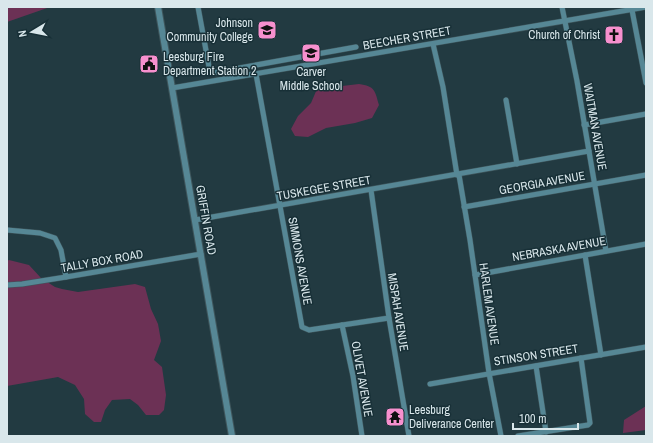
<svg xmlns="http://www.w3.org/2000/svg" width="653" height="443" viewBox="0 0 653 443" font-family="'Archivo Narrow',sans-serif">
<style>
.green{fill:#6c3155}
.lines{fill:none;stroke-linecap:round;stroke-linejoin:round}
.minor-casing{stroke:#3f565c;stroke-width:6}
.tertiary-casing{stroke:#3f565c;stroke-width:8}
.minor{stroke:#568795;stroke-width:5}
.tertiary{stroke:#568795;stroke-width:6}
.labels{text-anchor:middle;stroke-width:3;stroke-linejoin:round;paint-order:stroke}
.poi-label{font-size:12px;fill:#d9e7eb;stroke:#183037;text-anchor:end}
.street-label{font-size:12px;fill:#d9e7eb;stroke:#183037}
</style>
<rect width="100%" height="100%" fill="#223a41"/>
<g class="green">
<path d="M7,7H50L7,22Z"/>
<path d="M359,84C375,86 375,91 379,105L372,118L355,123L326,128L308,137L295,136L291,129L298,116L311,103L317,89Z"/>
<path d="M9,260L29,265L41,278L55,287L62,289L78,292L135,284L145,287L151,309L158,324L161,341L154,360L162,367L166,395L164,410L159,415H146L138,405L130,399L112,400L105,410L101,422H94L85,414L84,399L75,385L58,377L7,386V261Z"/>
<path d="M646,406V430L623,433L624,420Z"/>
</g>
<g class="lines">
<g class="minor-casing">
<g id="minor">
<path d="M198,7L210,72H217L356,47"/>
<path d="M562,7L577,81L606,251"/>
<path d="M632,10L646,83"/>
<path d="M433,44L443,87L457,175"/>
<path d="M256,74L302,327L309,330L389,318"/>
<path d="M172,88L646,7"/>
<path d="M506,100L517,164"/>
<path d="M584,125L646,114"/>
<path d="M459,175L470,240L489,373L501,436"/>
<path d="M371,190L389,318L409,436"/>
<path d="M464,207L646,175"/>
<path d="M195,220L589,151"/>
<path d="M7,230L40,233L55,238L61,250L66,277"/>
<path d="M585,255L601,355"/>
<path d="M475,275L646,244"/>
<path d="M7,285L22,284L66,277L201,254"/>
<path d="M342,325L353,376L362,436"/>
<path d="M536,366L546,432"/>
<path d="M430,384L646,347"/>
<path d="M518,436L588,425L590,423L581,358"/>
</g>
</g>
<g class="tertiary-casing">
<path id="tertiary" d="M158,7L232,436"/>
</g>
<use href="#minor" class="minor"/>
<use href="#tertiary" class="tertiary"/>
</g>
<defs>
<g id="school-square" transform="scale(1)"><rect x="-9" y="-9" width="18" height="18" rx="4" fill="#f790ce" stroke="#183037"/><path d="M0-5L7-2L0 1L-7-2ZM-4 1L0 2.5L4 1V4Q0 6-4 4Z" fill="#111"/></g>
<g id="church-square" transform="scale(1)"><rect x="-9" y="-9" width="18" height="18" rx="4" fill="#f790ce" stroke="#183037"/><path d="M-1.2-6h2.4v3.5h3.3v2.4h-3.3V6h-2.4V-.1h-3.3v-2.4h3.3Z" fill="#111"/></g>
<g id="civic-square" transform="scale(1)"><rect x="-9" y="-9" width="18" height="18" rx="4" fill="#f790ce" stroke="#183037"/><path d="M-.6-6.5H3V-4.5H.6V-3L4-1V1h2V6H-6V1h2V-1L-.6-3ZM-1.2 2.5V6h2.4V2.5Z" fill="#111"/></g>
<g id="temple-square" transform="scale(1)"><rect x="-9" y="-9" width="18" height="18" rx="4" fill="#f790ce" stroke="#183037"/><path d="M0-6L5-2H3V0L6.5 2.5H4V6H1.5V3h-3V6H-4V2.5H-6.5L-3 0V-2H-5Z" fill="#111"/></g>
</defs>
<g fill-rule="evenodd">
<use href="#school-square" x="267" y="30"/>
<use href="#church-square" x="614" y="35"/>
<use href="#school-square" x="311" y="53"/>
<use href="#civic-square" x="149" y="64"/>
<use href="#temple-square" x="395" y="417"/>
</g>
<g class="labels">
<g class="poi-label">
<text x="253" y="27">Johnson<tspan x="253" dy="14">Community College</tspan></text>
<text x="600" y="39">Church of Christ</text>
<text x="163" y="61" text-anchor="start">Leesburg Fire<tspan x="163" dy="14">Department Station 2</tspan></text>
<text x="311" y="76" text-anchor="middle">Carver<tspan x="311" dy="14">Middle School</tspan></text>
<text x="409" y="414" text-anchor="start">Leesburg<tspan x="409" dy="14">Deliverance Center</tspan></text>
</g>
<g class="street-label">
<text transform="translate(407 38) rotate(-10)" y="4">BEECHER STREET</text>
<text transform="translate(595 127) rotate(80)" y="4">WAITMAN AVENUE</text>
<text transform="translate(542 183) rotate(-10)" y="4">GEORGIA AVENUE</text>
<text transform="translate(324 188) rotate(-10)" y="4">TUSKEGEE STREET</text>
<text transform="translate(206 220) rotate(80)" y="4">GRIFFIN ROAD</text>
<text transform="translate(559 249) rotate(-10)" y="4">NEBRASKA AVENUE</text>
<text transform="translate(102 261) rotate(-10)" y="4">TALLY BOX ROAD</text>
<text transform="translate(300 261) rotate(80)" y="4">SIMMONS AVENUE</text>
<text transform="translate(489 304) rotate(82)" y="4">HARLEM AVENUE</text>
<text transform="translate(398 312) rotate(81)" y="4">MISPAH AVENUE</text>
<text transform="translate(536 355) rotate(-9)" y="4">STINSON STREET</text>
<text transform="translate(362 379) rotate(80)" y="4">OLIVET AVENUE</text>
</g>
</g>
<rect width="653" height="443" fill="none" stroke="#d9e7eb" stroke-width="16"/>
<g transform="translate(32 32) rotate(260)" stroke="#183037" stroke-width="3" paint-order="stroke">
<path d="M0-3L7 15L0 10L-7 15Z" fill="#d9e7eb"/>
<text y="-6" font-size="11" font-weight="bold" text-anchor="middle" fill="#d9e7eb">N</text>
</g>
<path d="M513 423v6h65v-6" fill="none" stroke="#d9e7eb" stroke-width="2"/>
<text x="519" y="423" font-size="12" fill="#d9e7eb" stroke="#183037" stroke-width="3" paint-order="stroke">100 m</text>
</svg>
